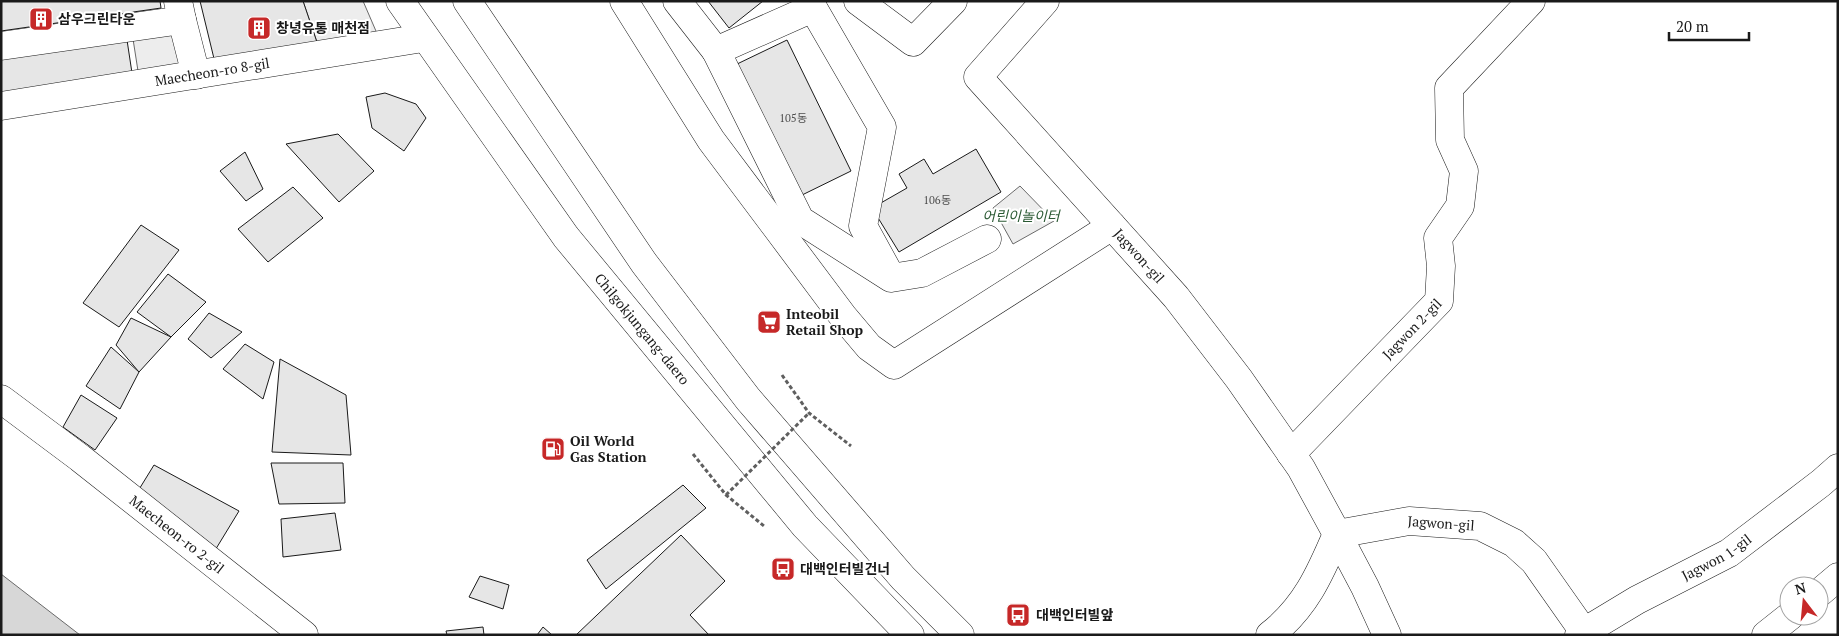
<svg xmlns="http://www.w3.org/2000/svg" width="1839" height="636" viewBox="0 0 1839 636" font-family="'PT Serif','Noto Sans KR',serif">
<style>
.built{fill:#ededed;stroke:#6a6a6a}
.water{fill:#d7d7d7;stroke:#6a6a6a}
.building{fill:#e6e6e6;stroke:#1a1a1a}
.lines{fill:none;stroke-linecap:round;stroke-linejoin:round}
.minor-casing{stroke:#1a1a1a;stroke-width:29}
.major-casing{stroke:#1a1a1a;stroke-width:29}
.highway-casing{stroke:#1a1a1a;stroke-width:29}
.path{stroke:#5f5f5f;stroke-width:3;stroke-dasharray:4 2.5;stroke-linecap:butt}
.minor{stroke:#fff;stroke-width:28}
.major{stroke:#fff;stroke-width:28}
.highway{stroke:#fff;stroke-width:28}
.path-bridge{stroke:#5f5f5f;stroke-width:3;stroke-dasharray:4 2.5;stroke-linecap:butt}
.labels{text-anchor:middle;stroke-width:4;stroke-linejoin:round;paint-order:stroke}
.number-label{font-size:11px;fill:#4d4d4d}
.poi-label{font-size:14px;font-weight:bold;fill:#1a1a1a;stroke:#fff;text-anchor:start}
.street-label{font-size:14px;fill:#1a1a1a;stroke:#fff}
.park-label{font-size:14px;font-style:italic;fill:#2b5a34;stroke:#fff}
</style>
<rect width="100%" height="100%" fill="#fff"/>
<g class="built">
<path d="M303,1H363L382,45L321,54Z"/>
<path d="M178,32L184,64L138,71L133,39Z"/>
<path d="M1020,186L1054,221L1013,244L993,208Z"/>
</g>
<path class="water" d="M1,574L80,635H1Z"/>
<g class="building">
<path d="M1,1H160L161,8L1,31Z"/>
<path d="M200,1H303L321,54L217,71Z"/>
<path d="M708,1H763L729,28Z"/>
<path d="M127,40L132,73L1,93V59Z"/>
<path d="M787,40L851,171L800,196L735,65Z"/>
<path d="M385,93L416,104L426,118L404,151L372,128L366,97Z"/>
<path d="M338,134L374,171L339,202L286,144Z"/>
<path d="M976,149L1001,192L899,252L872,208L907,188L899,174L924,159L933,174Z"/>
<path d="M245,152L263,189L246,201L220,171Z"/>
<path d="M293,187L323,218L268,262L238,229Z"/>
<path d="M141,225L179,250L119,327L83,303Z"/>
<path d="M168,274L206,302L171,337L137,312Z"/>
<path d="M209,313L242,332L211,358L188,339Z"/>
<path d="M131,318L171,337L139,372L116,345Z"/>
<path d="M245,344L274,362L263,399L223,369Z"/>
<path d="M111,347L139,372L120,409L86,386Z"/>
<path d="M280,359L346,395L351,455L272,452Z"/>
<path d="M81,395L117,418L95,450L63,427Z"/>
<path d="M271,463H343L345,503L279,504Z"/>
<path d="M154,465L239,511L214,552L138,491Z"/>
<path d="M683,485L706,508L606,589L587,560Z"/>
<path d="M335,513L341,550L283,557L281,519Z"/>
<path d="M681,535L725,581L690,615L709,635H576Z"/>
<path d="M480,576L509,585L503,609L469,597Z"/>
<path d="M483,627L484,635H447L446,631Z"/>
<path d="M543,627L552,635H537Z"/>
</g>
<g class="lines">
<g class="minor-casing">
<g id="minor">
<path d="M624,1L711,140L842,315L869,347L894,365L1112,226"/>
<path d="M677,1L716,51"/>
<path d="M809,1L882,127L863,226L891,277"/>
<path d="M858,1L913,42L953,1"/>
<path id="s1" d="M1045,1L978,77L1176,297L1239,379L1301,468L1337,534C1320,574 1305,608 1270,635"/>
<path d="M813,8L716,51L800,220L891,278L922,273L987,239"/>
<path d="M182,20L196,75"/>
<path d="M1,46L182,20L178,1"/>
<path id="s2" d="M1,106L423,38"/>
<path id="s3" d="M1,399L80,458L304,635"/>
<path id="s4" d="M1291,454L1439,301L1441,266L1438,238L1460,206L1464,171L1450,140L1449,88L1531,1"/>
<path id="s5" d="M1387,635L1365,587L1337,534L1409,521L1480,526L1514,543L1534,561L1584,632"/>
<path id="s6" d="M1579,635L1637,600L1729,553L1821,483L1838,468"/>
</g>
</g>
<g class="major-casing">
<g id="major">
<path id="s7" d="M400,1L566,237L805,526L910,635"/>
<path d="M467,1L644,263L748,399L903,578L960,635"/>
</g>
</g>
<g class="highway-casing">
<g id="highway">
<path d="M1819,593L1838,577"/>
<path d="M1766,635L1790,616"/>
</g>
</g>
<g class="path">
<path d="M782,375L809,413L851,446"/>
<path d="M693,454L726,495L764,526"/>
</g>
<use href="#minor" class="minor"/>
<use href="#major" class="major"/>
<use href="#highway" class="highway"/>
<path class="path-bridge" d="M726,495L809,413"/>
</g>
<defs>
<g id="building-square" transform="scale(1.25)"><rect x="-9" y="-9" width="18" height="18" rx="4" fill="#c62828" stroke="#fff"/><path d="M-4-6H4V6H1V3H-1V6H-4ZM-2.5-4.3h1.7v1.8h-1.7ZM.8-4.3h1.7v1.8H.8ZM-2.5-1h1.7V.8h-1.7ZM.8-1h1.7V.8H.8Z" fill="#fff"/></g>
<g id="supermarket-square" transform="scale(1.25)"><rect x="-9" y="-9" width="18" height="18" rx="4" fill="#c62828" stroke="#fff"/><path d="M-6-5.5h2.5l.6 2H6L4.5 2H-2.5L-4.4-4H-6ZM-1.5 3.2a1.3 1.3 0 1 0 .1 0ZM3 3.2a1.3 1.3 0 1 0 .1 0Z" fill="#fff"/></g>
<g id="fuel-square" transform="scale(1.25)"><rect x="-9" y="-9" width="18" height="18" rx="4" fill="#c62828" stroke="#fff"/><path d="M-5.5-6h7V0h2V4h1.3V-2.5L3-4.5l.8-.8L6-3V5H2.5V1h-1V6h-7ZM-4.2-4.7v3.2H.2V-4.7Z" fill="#fff"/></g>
<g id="bus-square" transform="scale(1.25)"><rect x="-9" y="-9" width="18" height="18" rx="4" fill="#c62828" stroke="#fff"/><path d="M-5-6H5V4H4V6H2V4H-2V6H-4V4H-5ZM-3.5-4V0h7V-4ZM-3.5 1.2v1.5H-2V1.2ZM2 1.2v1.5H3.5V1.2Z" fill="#fff"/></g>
</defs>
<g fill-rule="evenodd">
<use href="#building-square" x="41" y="19"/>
<use href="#building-square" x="259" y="28"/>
<use href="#supermarket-square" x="769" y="322"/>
<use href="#fuel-square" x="553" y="449"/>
<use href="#bus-square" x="783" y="569"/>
<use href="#bus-square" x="1018" y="615"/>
</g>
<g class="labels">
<g class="number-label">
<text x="793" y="122">105동</text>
<text x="937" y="204">106동</text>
</g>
<g class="poi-label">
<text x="58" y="24">삼우그린타운</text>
<text x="276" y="33">창녕유통 매천점</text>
<text x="786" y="319">Inteobil<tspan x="786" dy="16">Retail Shop</tspan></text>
<text x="570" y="446">Oil World<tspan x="570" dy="16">Gas Station</tspan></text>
<text x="800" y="574">대백인터빌건너</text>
<text x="1036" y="620">대백인터빌앞</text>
</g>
<g class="street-label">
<text dy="5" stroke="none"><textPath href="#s2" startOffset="214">Maecheon-ro 8-gil</textPath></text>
<text dy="5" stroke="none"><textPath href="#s1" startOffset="342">Jagwon-gil</textPath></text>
<text dy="5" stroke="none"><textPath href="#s4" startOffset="174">Jagwon 2-gil</textPath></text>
<text dy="5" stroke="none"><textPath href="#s7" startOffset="408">Chilgokjungang-daero</textPath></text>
<text dy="5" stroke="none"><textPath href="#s5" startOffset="218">Jagwon-gil</textPath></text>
<text dy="5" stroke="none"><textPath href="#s3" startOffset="222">Maecheon-ro 2-gil</textPath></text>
<text dy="5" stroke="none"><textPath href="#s6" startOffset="158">Jagwon 1-gil</textPath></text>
</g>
<g class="park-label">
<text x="1021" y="221">어린이놀이터</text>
</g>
</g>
<rect width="1839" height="636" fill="none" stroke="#1a1a1a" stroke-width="5"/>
<g transform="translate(1804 601) rotate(344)"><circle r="24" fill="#ffffff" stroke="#a3a3a3"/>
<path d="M0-4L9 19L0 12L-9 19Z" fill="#c62828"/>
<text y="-8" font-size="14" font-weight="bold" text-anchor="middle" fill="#1a1a1a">N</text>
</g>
<path d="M1669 32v8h80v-8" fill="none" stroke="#1a1a1a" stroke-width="2.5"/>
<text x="1676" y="32" font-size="15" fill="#1a1a1a" stroke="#ffffff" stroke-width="4" paint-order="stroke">20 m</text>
</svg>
